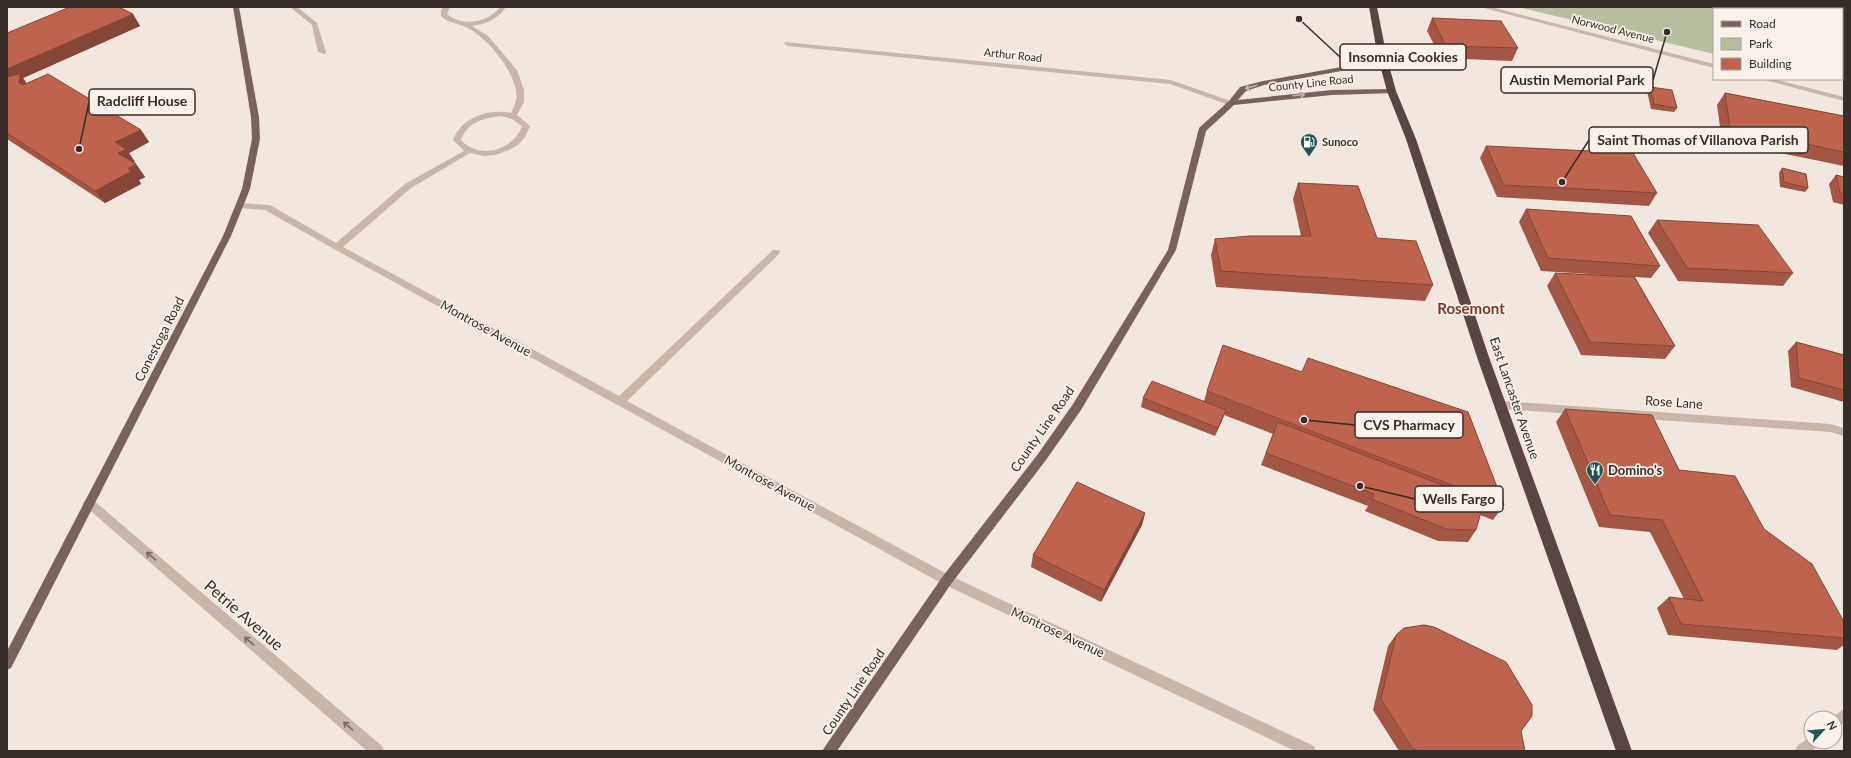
<svg xmlns="http://www.w3.org/2000/svg" width="1851" height="758" viewBox="0 0 1851 758" font-family="Lato,sans-serif">
<style>
.green{fill:#b6bf9e}
.lines{fill:none;stroke-linecap:round;stroke-linejoin:round}
.minor{fill:#c8b6aa;fill-rule:evenodd}
.major{fill:#77635b;fill-rule:evenodd}
.highway{fill:#574641;fill-rule:evenodd}
.wall{fill:#a35643}
.shaded-wall{fill:#854637}
.building{fill:#be644e;stroke:#854637}
.oneway{stroke:#beb1aa}
.oneway2{stroke:#786b63}
.labels{text-anchor:middle;stroke-width:3.5;stroke-linejoin:round;paint-order:stroke}
.far-street-label{font-size:11px;fill:#362d29;stroke:#f9f1ea}
.far-poi-label{font-size:11px;font-weight:bold;fill:#362d29;stroke:#f9f1ea;text-anchor:start}
.street-label{font-size:13px;fill:#362d29;stroke:#f9f1ea}
.poi-label{font-size:13px;font-weight:bold;fill:#362d29;stroke:#f9f1ea;text-anchor:start}
.quarter-label{font-size:15px;font-weight:bold;fill:#803827;stroke:#f9f1ea}
.near-street-label{font-size:16px;fill:#362d29;stroke:#f9f1ea}
.leader{fill:none;stroke:#362d29;stroke-width:1.5}
.callout-dot{fill:#362d29;stroke:#f9f1ea;stroke-width:1.5}
.callout{fill:#f9f1ea;stroke:#362d29;stroke-width:1.5}
.callout-label{font-size:14px;text-anchor:middle;font-weight:bold;fill:#362d29}
</style>
<rect width="100%" height="100%" fill="#f1e7de"/>
<path class="green" d="M1518,7H1826V9H1714V54Z"/>
<g class="lines">
<g class="minor">
<path d="M290,7H297L317,23L326,52L325,54L318,52L312,25Z"/>
<path d="M443,7H450L447,14C461,27 489,23 500,7H506C498,19 487,24 472,26L488,36L517,70L524,90V102L517,115L530,126L525,137L518,145L509,150L495,155L484,156L470,153L411,188L343,247L619,396L773,250H779L780,252L779,254L627,401L951,576L1314,746L1316,751H1295L943,584L334,249L265,210L237,208L236,206L240,203L270,205L336,243L405,184L464,151L453,140C461,118 488,108 511,113C514,106 518,99 516,90C512,68 484,33 463,26C454,22 448,23 441,16V10ZM501,116L512,119L522,126C513,151 479,160 461,140C467,122 484,118 501,116Z"/>
<path d="M1480,7H1491L1714,64V68Z"/>
<path d="M785,42L1171,80L1236,103L1232,105H1229L1170,84L788,46L784,44Z"/>
<path d="M1761,79H1774L1844,97V101Z"/>
<path d="M1501,401L1830,424L1844,428V436L1830,432L1501,409L1497,408L1496,405L1497,402Z"/>
<path d="M89,498L93,500L382,746L384,751H367L85,506L83,503L85,500Z"/>
<path d="M1844,709V723L1835,729V718H1831Z"/>
<path d="M1811,736V742H1820C1815,753 1806,751 1795,751L1797,746Z"/>
</g>
<g class="major">
<path d="M233,7H239L259,117L260,139L250,189L231,236L11,668L7,670V651L223,236L242,189L252,139L251,117Z"/>
<path d="M1386,64H1389V68L1347,70L1264,85L1246,91L1238,100L1332,90L1392,89H1395V93L1332,95L1234,105L1206,131L1176,250L1081,410L1046,460L951,584L837,751H822L943,576L1038,454L1073,404L1168,250L1199,128L1229,101L1240,87L1263,81L1347,66Z"/>
</g>
<path class="highway" d="M1369,7H1377L1387,58L1396,91L1416,139L1490,360L1632,751H1616L1478,360L1406,139L1387,91L1378,58Z"/>
</g>
<g class="wall">
<path d="M133,14L140,26L23,78L27,84L141,130L149,142L129,153L135,162H133L136,164L145,177L139,180L141,184L105,203L7,139V33Z"/>
<path d="M1432,18L1518,48L1512,61L1441,58L1427,31Z"/>
<path d="M1650,87L1677,108L1674,112L1651,109L1647,91Z"/>
<path d="M1725,93L1844,116V166L1722,141L1717,105Z"/>
<path d="M1486,146L1657,193L1649,206L1497,197L1480,158Z"/>
<path d="M1782,168L1808,188L1805,192L1780,187L1779,173Z"/>
<path d="M1836,175L1844,177V205L1833,202L1829,184Z"/>
<path d="M1298,183L1377,238L1433,285L1425,301L1216,287L1211,255L1215,239L1301,236L1293,199Z"/>
<path d="M1526,209L1660,266L1651,278L1635,277L1675,346L1665,359L1581,355L1547,286L1555,273L1606,275L1541,271L1519,222Z"/>
<path d="M1657,220L1793,273L1783,286L1678,281L1648,233Z"/>
<path d="M1796,342L1844,355V402L1791,387L1788,351Z"/>
<path d="M1207,391L1504,505L1493,520L1480,515L1476,530L1468,542L1438,541L1365,511L1368,506L1261,465L1273,434L1224,415L1215,436L1141,407L1143,398L1204,401Z"/>
<path d="M1565,409L1679,470L1764,529L1844,622V645L1837,650L1668,635L1657,608L1669,597L1684,599L1650,532L1599,527L1556,422Z"/>
<path d="M1145,513L1142,525L1101,602L1031,567L1033,555Z"/>
<path d="M1396,635L1521,731L1525,751H1399L1373,710L1388,646Z"/>
</g>
<g class="shaded-wall">
<path d="M133,14L140,26L23,78L29,87L28,95L7,85V69Z"/>
<path d="M141,130L149,142L129,153L135,162L127,166L118,153L115,142Z"/>
<path d="M136,164L145,177L139,180L141,184L105,203L95,191L128,169Z"/>
<path d="M1226,410L1223,418L1215,436L1218,428Z"/>
<path d="M1145,513L1142,525L1101,602L1104,590Z"/>
</g>
<g class="building">
<path d="M70,7H119L133,14L7,69V33Z"/>
<path d="M1432,18L1501,21L1518,48L1446,46Z"/>
<path d="M20,74L19,83L23,85L48,74L141,130L115,142L126,149L118,153L136,164L128,169L132,171L95,191L7,133V77Z"/>
<path d="M1650,87L1672,90L1677,108L1654,104Z"/>
<path d="M1725,93L1844,116V152L1730,128Z"/>
<path d="M1486,146L1633,153L1657,193L1504,185Z"/>
<path d="M1782,168L1806,174L1808,188L1784,182Z"/>
<path d="M1836,175L1844,177V194L1840,193Z"/>
<path d="M1298,183L1358,186L1377,238L1416,241L1433,285L1221,271L1215,239L1250,236H1311Z"/>
<path d="M1526,209L1631,216L1660,266L1548,258Z"/>
<path d="M1657,220L1758,225L1793,273L1687,268Z"/>
<path d="M1555,273L1634,277L1675,346L1590,342Z"/>
<path d="M1796,342L1844,355V390L1799,378Z"/>
<path d="M1223,345L1302,372L1308,358L1468,412L1504,505L1207,391Z"/>
<path d="M1152,381L1226,410L1218,428L1143,398Z"/>
<path d="M1565,409L1652,415L1679,470L1735,476L1764,529L1812,564L1844,622V638L1681,624L1669,597L1703,601L1662,520L1610,515Z"/>
<path d="M1278,422L1484,501L1476,530L1446,529L1372,499L1374,494L1266,453Z"/>
<path d="M1077,482L1145,513L1104,590L1033,555Z"/>
<path d="M1424,625L1434,627L1506,662L1532,705V716L1521,731L1525,751H1419L1412,748L1381,699L1396,635L1404,628Z"/>
</g>
<defs><path id="oneway-shaft" d="M-6 0H5M1.5-3L5.5 0L1.5 3" fill="none" stroke-width="1.6" stroke-linecap="round" stroke-linejoin="round"/></defs>
<g class="oneway">
<use href="#oneway-shaft" transform="translate(1251 87) rotate(164)"/>
<use href="#oneway-shaft" transform="translate(1299 95) rotate(-7)"/>
</g>
<g class="oneway2">
<use href="#oneway-shaft" transform="translate(151 556) rotate(-139)"/>
<use href="#oneway-shaft" transform="translate(249 641) rotate(-139)"/>
<use href="#oneway-shaft" transform="translate(348 726) rotate(-139)"/>
</g>
<defs>
<g id="fuel-pin" transform="scale(0.9)"><path d="M0 17L-7.5 6A9.5 9.5 0 1 1 7.5 6Z" fill="#215555" stroke="#f9f1ea"/><path d="M-5.5-6h7V0h2V4h1.3V-2.5L3-4.5l.8-.8L6-3V5H2.5V1h-1V6h-7ZM-4.2-4.7v3.2H.2V-4.7Z" fill="#fff"/></g>
<g id="restaurant-pin" transform="scale(0.9)"><path d="M0 17L-7.5 6A9.5 9.5 0 1 1 7.5 6Z" fill="#215555" stroke="#f9f1ea"/><path d="M-5-6h1v4h1v-4h1v4h1v-4h1v5L-1.5 .5V6h-2V.5L-5-1ZM5-6V6H3V1.5H1.5Q1.5-4 5-6Z" fill="#fff"/></g>
</defs>
<g fill-rule="evenodd">
<use href="#fuel-pin" x="1309" y="142"/>
<use href="#restaurant-pin" x="1595" y="470"/>
</g>
<g class="labels">
<g class="far-street-label">
<text transform="translate(1613 29) rotate(14)" y="4">Norwood Avenue</text>
<text transform="translate(1013 55) rotate(6)" y="4">Arthur Road</text>
<text transform="translate(1311 83) rotate(-6)" y="4">County Line Road</text>
</g>
<g class="far-poi-label">
<text x="1322" y="146">Sunoco</text>
</g>
<g class="street-label">
<text transform="translate(486 328) rotate(29)" y="5">Montrose Avenue</text>
<text transform="translate(159 339) rotate(-63)" y="5">Conestoga Road</text>
<text transform="translate(1515 398) rotate(71)" y="5">East Lancaster Avenue</text>
<text transform="translate(1674 402) rotate(4)" y="5">Rose Lane</text>
<text transform="translate(1042 429) rotate(-55)" y="5">County Line Road</text>
<text transform="translate(770 483) rotate(29)" y="5">Montrose Avenue</text>
<text transform="translate(1058 632) rotate(25)" y="5">Montrose Avenue</text>
<text transform="translate(853 692) rotate(-56)" y="5">County Line Road</text>
</g>
<g class="poi-label">
<text x="1608" y="475">Domino's</text>
</g>
<g class="quarter-label">
<text x="1471" y="314">Rosemont</text>
</g>
<g class="near-street-label">
<text transform="translate(244 615) rotate(41)" y="6">Petrie Avenue</text>
</g>
</g>
<path class="leader" d="M1299 19L1340 57M1667 32L1653 80M79 149L89 102M1562 182L1589 140M1304 420L1355 425M1360 486L1415 499"/>
<g class="callout-dot">
<circle cx="1299" cy="19" r="4"/>
<circle cx="1667" cy="32" r="4"/>
<circle cx="79" cy="149" r="4"/>
<circle cx="1562" cy="182" r="4"/>
<circle cx="1304" cy="420" r="4"/>
<circle cx="1360" cy="486" r="4"/>
</g>
<g class="callout">
<rect x="1340" y="44" width="126" height="26" rx="4"/>
<rect x="1501" y="67" width="152" height="26" rx="4"/>
<rect x="89" y="89" width="106" height="26" rx="4"/>
<rect x="1589" y="127" width="219" height="26" rx="4"/>
<rect x="1355" y="412" width="108" height="26" rx="4"/>
<rect x="1415" y="486" width="88" height="26" rx="4"/>
</g>
<g class="callout-label">
<text x="1403" y="62">Insomnia Cookies</text>
<text x="1577" y="85">Austin Memorial Park</text>
<text x="142" y="106">Radcliff House</text>
<text x="1698" y="145">Saint Thomas of Villanova Parish</text>
<text x="1409" y="430">CVS Pharmacy</text>
<text x="1459" y="504">Wells Fargo</text>
</g>
<rect width="1851" height="758" fill="none" stroke="#362d29" stroke-width="16"/>
<rect x="1713" y="8" width="130" height="72" fill="#f9f1ea" stroke="#aba39d"/>
<rect x="1721" y="21" width="20" height="6" fill="#77635b" stroke="#aba39d"/>
<text x="1749" y="28" font-size="12" fill="#362d29">Road</text>
<rect x="1721" y="38" width="20" height="12" fill="#b6bf9e" stroke="#aba39d"/>
<text x="1749" y="48" font-size="12" fill="#362d29">Park</text>
<rect x="1721" y="58" width="20" height="12" fill="#be644e" stroke="#aba39d"/>
<text x="1749" y="68" font-size="12" fill="#362d29">Building</text>
<g transform="translate(1823 730) rotate(63)"><circle r="19" fill="#f9f1ea" stroke="#aba39d"/>
<path d="M0-3L7 15L0 10L-7 15Z" fill="#215555"/>
<text y="-6" font-size="11" font-weight="bold" text-anchor="middle" fill="#362d29">N</text>
</g>
</svg>
